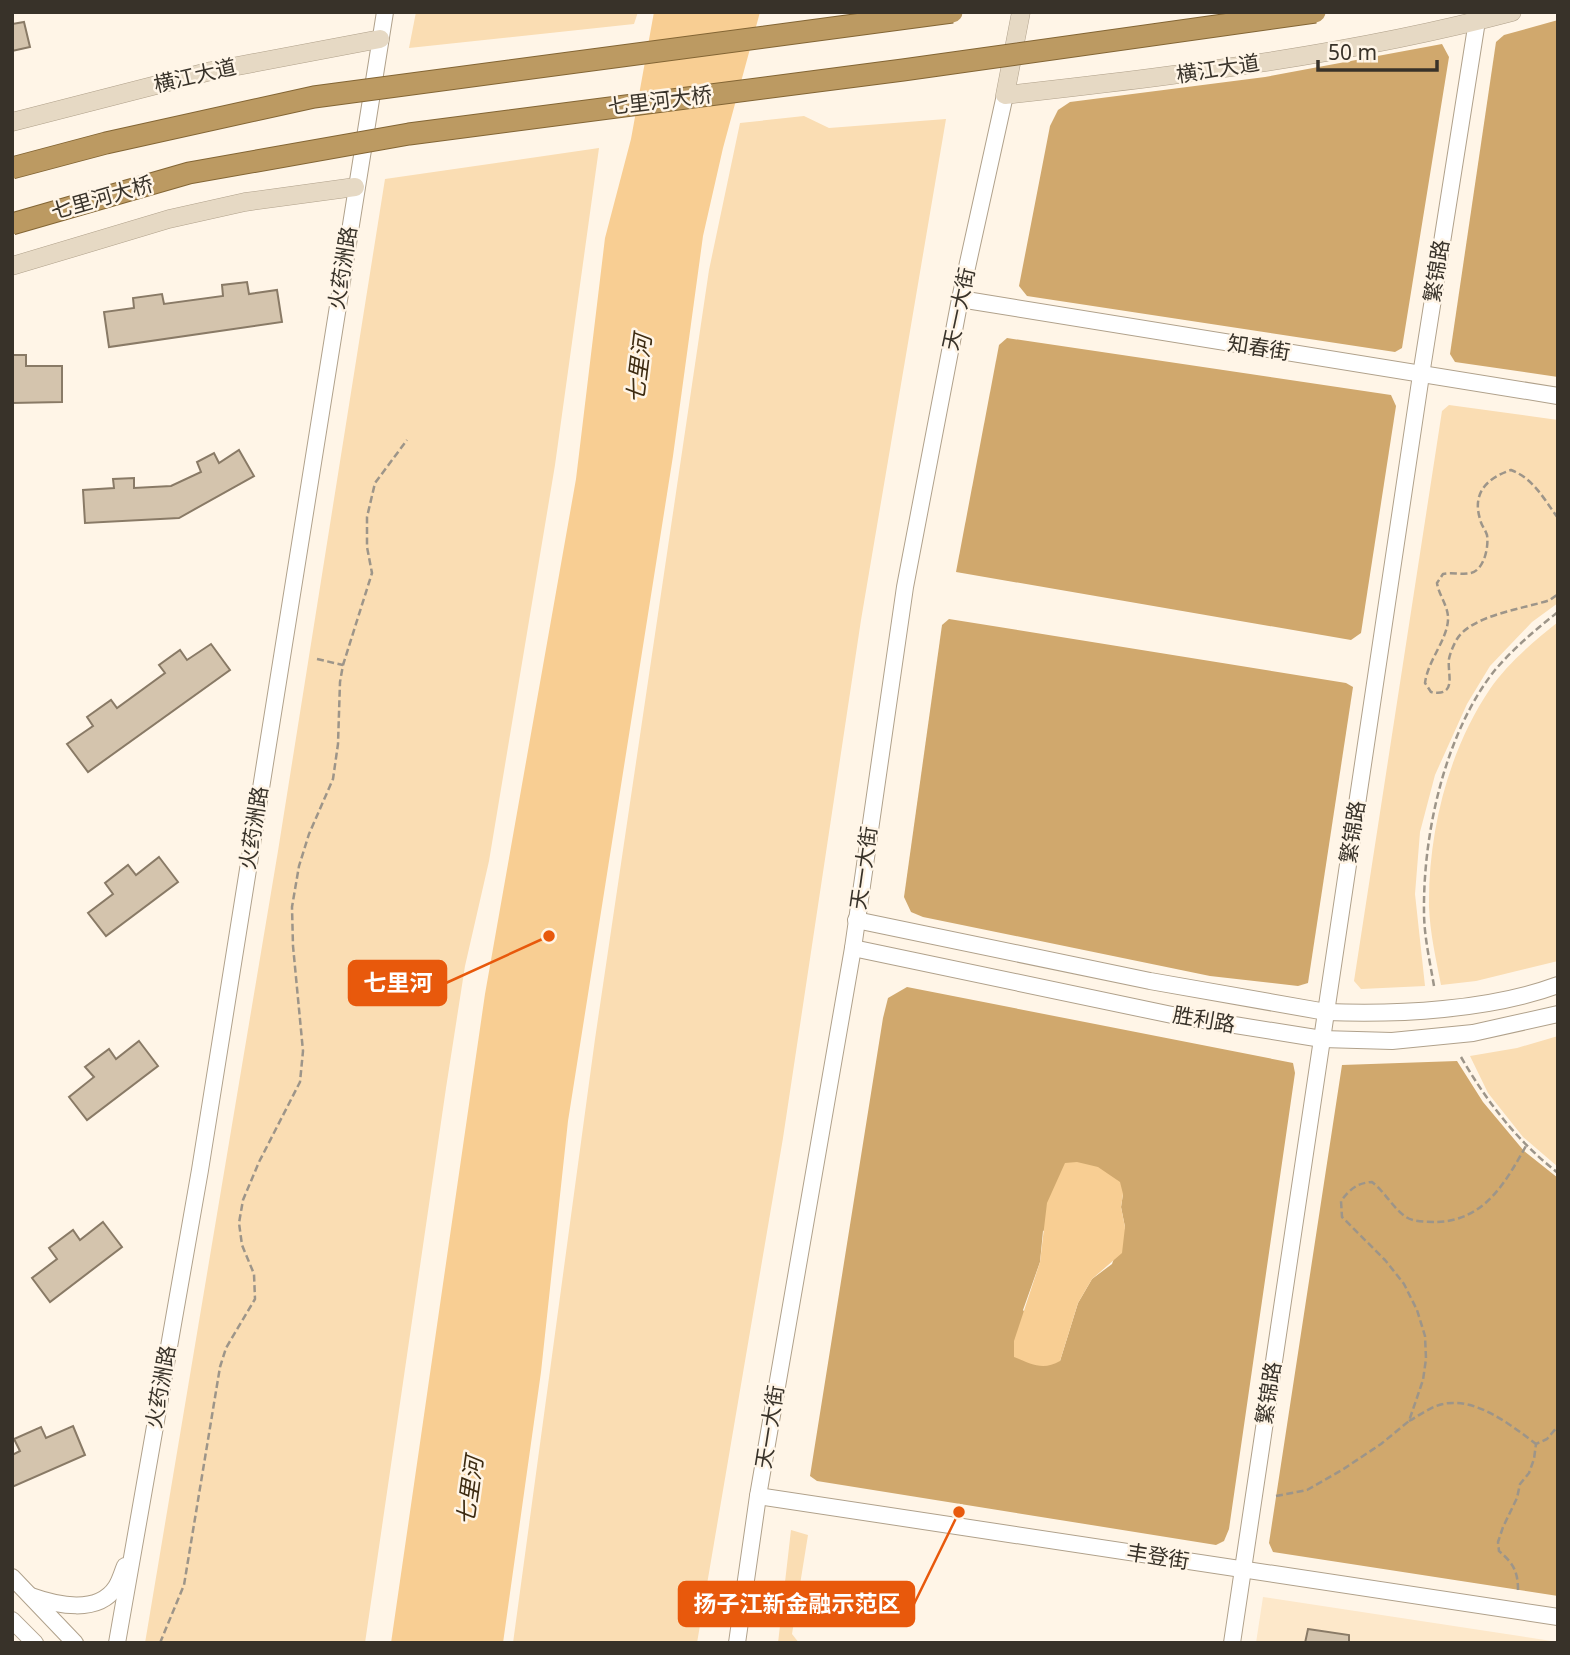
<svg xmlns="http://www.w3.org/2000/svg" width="1570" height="1655" viewBox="0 0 1570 1655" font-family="'Noto Sans','Noto Sans SC',sans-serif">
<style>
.built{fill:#fde8ca}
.green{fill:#faddb3}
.forest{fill:#d0a86d;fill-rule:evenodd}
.water{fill:#f8ce93}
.building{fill:#d4c4ad;stroke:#897a66;stroke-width:2}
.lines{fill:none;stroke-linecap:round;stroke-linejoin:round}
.tertiary-casing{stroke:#b0a18b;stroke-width:18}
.secondary-casing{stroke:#b0a18b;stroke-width:19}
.path{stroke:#9d9589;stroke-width:2.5;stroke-dasharray:7 3.5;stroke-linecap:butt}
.tertiary{stroke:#fff;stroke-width:16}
.secondary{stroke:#e6d9c4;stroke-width:18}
.trunk-bridge-casing{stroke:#836534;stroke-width:23;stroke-linecap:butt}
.trunk-bridge{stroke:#bc9a62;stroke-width:21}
.labels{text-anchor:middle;stroke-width:5;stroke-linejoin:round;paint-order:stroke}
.street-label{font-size:21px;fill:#383229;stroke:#fff5e7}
.water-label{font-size:23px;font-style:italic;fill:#3e2c12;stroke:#fff5e7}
.leader{fill:none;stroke:#e8590c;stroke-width:2.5}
.callout-dot{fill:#e8590c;stroke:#fff5e7;stroke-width:2.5}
.callout{fill:#e8590c;stroke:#e8590c;stroke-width:2.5}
.callout-label{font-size:23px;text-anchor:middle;font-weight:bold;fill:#fff}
</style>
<rect width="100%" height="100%" fill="#fff5e7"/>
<path class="built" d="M1263,1597L1558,1642V1643H1256Z"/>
<g class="green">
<path d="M416,12H638L634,24L409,48Z"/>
<path d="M804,116L829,128L946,119L861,620L783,1138L697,1643H513L595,1039L709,270L740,123Z"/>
<path d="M599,148L555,465L489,861L465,966L446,1088L365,1643H145L278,851L385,179Z"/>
<path d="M1449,405L1558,420V603L1532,622L1490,666L1467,704L1435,775L1420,832L1415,894L1425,986L1361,989L1354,981L1442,411Z"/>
<path d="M1558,622V961L1476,981L1441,985C1436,959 1430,933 1429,907C1428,833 1448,751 1490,689C1508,663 1533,642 1558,622Z"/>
<path d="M1558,1036V1167L1523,1137L1488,1093L1470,1056L1517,1048Z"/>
<path d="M791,1530L808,1535L792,1634L799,1643H778Z"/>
</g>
<g class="forest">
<path d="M1558,20V377L1455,362L1450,354L1496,42L1504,35Z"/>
<path d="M1442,44L1449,57L1402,348L1395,352L1027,296L1019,286L1050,126L1058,110L1070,102L1265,77Z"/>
<path d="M1007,338L1391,395L1396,406L1361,633L1351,640L956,572L999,345Z"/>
<path d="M949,619L1346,683L1353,687L1308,983L1298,986L1210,976L923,917L911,912L904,897L942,625Z"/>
<path d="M907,987L1293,1063L1295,1073L1229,1529L1224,1541L1216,1545L817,1481L810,1476L883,1018L888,998ZM1123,1194L1121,1207L1125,1227L1112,1264L1092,1279L1078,1303L1060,1361L1023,1310L1040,1262L1043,1231Z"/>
<path d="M1457,1061L1483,1102L1524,1151L1558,1178V1596L1273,1552L1269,1543L1342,1065Z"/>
</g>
<g class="water">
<path d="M654,12H760L723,148L703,236L673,456L568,1121L541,1372L503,1643H391L485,994L576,479L605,238L631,139Z"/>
<path d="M1077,1162L1098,1167L1120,1182L1123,1194L1121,1207L1125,1227L1122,1253L1092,1279L1078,1303L1060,1361C1043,1371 1031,1364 1014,1357V1341L1040,1262L1047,1203L1065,1163Z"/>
</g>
<g class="building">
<path d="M24,22L30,47L12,51V24Z"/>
<path d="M247,282L249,294L277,290L282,322L109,347L104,312L134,308L133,298L162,294L164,304L223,296L222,285Z"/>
<path d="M12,355H26V366H62V402L12,403Z"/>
<path d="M239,450L254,476L179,518L85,523L83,490L114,488L113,479L134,478V488L171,486L201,472L197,462L214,453L219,463Z"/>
<path d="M211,644L230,670L88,772L67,744L93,726L87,717L111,700L117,708L165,673L159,665L180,650L187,660Z"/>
<path d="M159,857L178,882L106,936L88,913L113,894L105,883L128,865L136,875Z"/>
<path d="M139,1041L158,1066L87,1120L69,1097L94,1077L85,1067L109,1049L116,1059Z"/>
<path d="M103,1222L122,1247L50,1302L32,1278L57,1259L49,1248L73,1230L80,1240Z"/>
<path d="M73,1426L85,1455L12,1487V1455L20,1451L14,1439L41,1427L46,1438Z"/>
<path d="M1308,1629L1349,1635V1643H1305Z"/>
</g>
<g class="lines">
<g class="tertiary-casing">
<g id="tertiary">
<path d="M960,299L1558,396"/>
<path d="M856,920L1150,981L1326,1012C1398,1015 1490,1010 1558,985"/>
<path d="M853,948L1172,1015L1322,1039L1392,1041L1473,1033L1558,1014"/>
<path d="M758,1496L1558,1617"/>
<path d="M12,1577L75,1643"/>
<path d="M31,1596C56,1605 98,1615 116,1587C120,1581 122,1573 125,1566"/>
<path d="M12,1620L35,1643"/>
<path d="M117,1643L200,1170L385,12"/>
<path d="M737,1643L758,1496L853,948L905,587L960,299L1005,95"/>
<path d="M1232,1643L1421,375L1477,21"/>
</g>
</g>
<g class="secondary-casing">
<g id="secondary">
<path d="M1021,12L1005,95C1175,76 1346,56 1512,12"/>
<path d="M12,122L211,71L380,39"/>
<path d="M12,266L169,219L245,202L355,187"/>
</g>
</g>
<g class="path">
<path d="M1558,518C1543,498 1534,479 1511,470C1487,478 1472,493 1480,519C1481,525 1485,529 1487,535C1489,547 1484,570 1471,573C1463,575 1452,572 1443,574L1437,583C1439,596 1449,607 1448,620C1447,640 1428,660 1425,683L1431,692C1458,697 1447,674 1449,659C1450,653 1454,644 1457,639C1472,615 1523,609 1550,600L1558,594"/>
<path d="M317,659L343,665"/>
<path d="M1434,986C1430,962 1424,936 1424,912C1423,833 1445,733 1495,670C1513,649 1536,629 1558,612"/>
<path d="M1461,1057C1487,1102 1517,1141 1558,1173"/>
<path d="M1409,1421C1420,1415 1432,1406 1443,1404C1476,1397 1511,1425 1536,1444"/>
<path d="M1276,1496L1307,1490L1342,1470L1381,1444L1409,1421L1423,1380L1426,1359L1425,1336L1417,1310L1404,1284L1385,1260L1342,1217L1341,1201C1350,1189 1357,1183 1372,1182C1385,1192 1392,1207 1406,1217C1413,1222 1428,1222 1437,1222C1485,1220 1505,1183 1526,1146"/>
<path d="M1518,1590C1518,1571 1513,1563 1499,1551L1498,1542L1503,1527L1517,1498L1520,1484L1529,1473L1534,1459L1536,1444L1547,1439L1558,1426"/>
<path d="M160,1643L184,1585L220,1367L226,1348L255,1299L254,1274L242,1245L239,1223L243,1200L259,1162L300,1082L303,1051L293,946L292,907L299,866L309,834L333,779L338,744L340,682L343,665L372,573L367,547V517L375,483L407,440"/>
</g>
<use href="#tertiary" class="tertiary"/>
<use href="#secondary" class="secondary"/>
<g class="trunk-bridge-casing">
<g id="trunk-bridge">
<path d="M12,168L106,143L314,97L952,12"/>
<path d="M12,224L189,173L409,134L903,70L1315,12"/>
</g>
</g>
<use href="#trunk-bridge" class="trunk-bridge"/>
</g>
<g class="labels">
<g class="street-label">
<text transform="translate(1218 69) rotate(-9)" y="7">横江大道</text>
<text transform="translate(195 76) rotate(-13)" y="7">横江大道</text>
<text transform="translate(660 101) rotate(-7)" y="7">七里河大桥</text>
<text transform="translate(102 198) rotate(-16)" y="7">七里河大桥</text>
<text transform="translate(343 268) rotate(-81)" y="7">火药洲路</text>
<text transform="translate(1437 271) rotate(-81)" y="7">繁锦路</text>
<text transform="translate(959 309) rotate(-78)" y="7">天一大街</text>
<text transform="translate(1259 348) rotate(9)" y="7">知春街</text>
<text transform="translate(254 828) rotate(-81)" y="7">火药洲路</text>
<text transform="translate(1353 832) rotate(-81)" y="7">繁锦路</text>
<text transform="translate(864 868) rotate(-82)" y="7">天一大街</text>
<text transform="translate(1204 1020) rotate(10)" y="7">胜利路</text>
<text transform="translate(161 1387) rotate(-80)" y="7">火药洲路</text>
<text transform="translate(1269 1393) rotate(-81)" y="7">繁锦路</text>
<text transform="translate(770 1427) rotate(-81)" y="7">天一大街</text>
<text transform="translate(1158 1557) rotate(9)" y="7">丰登街</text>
</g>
<g class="water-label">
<text transform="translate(639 369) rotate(-83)" y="8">七里河</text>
<text transform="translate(470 1491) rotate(-82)" y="8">七里河</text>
</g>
</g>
<path class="leader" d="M549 936L446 983M959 1512L914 1604"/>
<g class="callout-dot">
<circle cx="549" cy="936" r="7"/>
<circle cx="959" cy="1512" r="7"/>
</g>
<g class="callout">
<rect x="349" y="961" width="97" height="44" rx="7"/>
<rect x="679" y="1582" width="235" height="44" rx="7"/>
</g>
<g class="callout-label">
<text x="398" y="991">七里河</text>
<text x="797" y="1612">扬子江新金融示范区</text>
</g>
<rect width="1570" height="1655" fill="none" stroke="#383229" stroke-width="28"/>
<path d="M1318 60v10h119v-10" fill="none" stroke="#383229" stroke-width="3.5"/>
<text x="1328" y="60" font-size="21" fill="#383229" stroke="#fff5e7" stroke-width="5" paint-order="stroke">50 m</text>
</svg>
